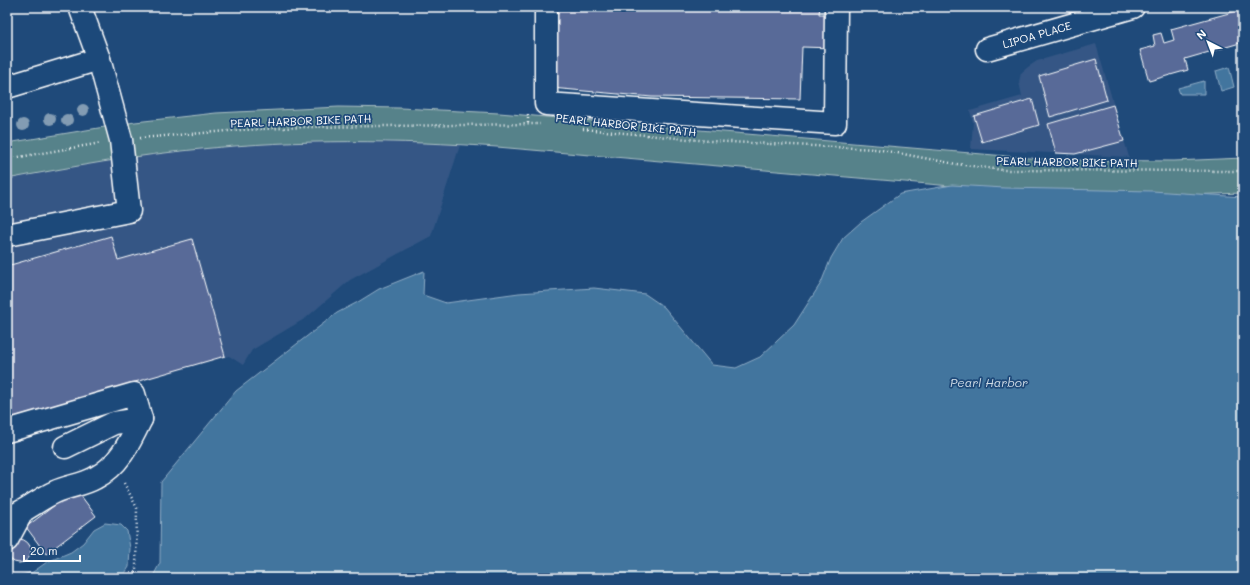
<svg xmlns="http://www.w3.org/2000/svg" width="1250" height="585" viewBox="0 0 1250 585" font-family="Mali,sans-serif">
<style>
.built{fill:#345785}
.green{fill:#57828a;stroke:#abc0c4}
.water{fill:#42749e;stroke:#8eacc5}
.building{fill:#596a98;stroke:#fff}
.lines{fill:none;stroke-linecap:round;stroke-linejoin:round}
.minor-casing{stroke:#fff;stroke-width:25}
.path{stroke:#fff;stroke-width:2.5;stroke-dasharray:1 3;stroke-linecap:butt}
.minor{stroke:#1f4a7a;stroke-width:22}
.tree{fill:#839cb3}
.labels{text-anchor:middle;stroke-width:3.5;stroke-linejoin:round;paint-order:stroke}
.street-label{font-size:11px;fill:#fff;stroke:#1f4a7a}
.water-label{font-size:12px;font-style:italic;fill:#d0dce7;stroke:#1f4a7a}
</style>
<rect width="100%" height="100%" fill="#1f4a7a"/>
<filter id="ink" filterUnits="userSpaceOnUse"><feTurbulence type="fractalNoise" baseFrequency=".025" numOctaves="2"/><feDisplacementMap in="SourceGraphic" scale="8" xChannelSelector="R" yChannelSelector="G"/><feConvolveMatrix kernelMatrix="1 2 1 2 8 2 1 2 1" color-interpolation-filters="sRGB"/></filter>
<g filter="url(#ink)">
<g class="built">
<path d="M1096,44L1129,157L971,149L973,122L970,111L1022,96L1019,82L1021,73L1028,67L1037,61Z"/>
<path d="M269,140L461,142L431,236L350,280L306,318L252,350L243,365L229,356L7,420V174L50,165Z"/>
</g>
<path class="green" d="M339,107L400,108L499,113L1053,160L1174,161L1243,158V193L1159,196L998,190L497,147C398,140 299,139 201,149C136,155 71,167 7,179V143L135,122L216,113Z"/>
<g class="water">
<path d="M1229,67L1234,87L1221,91L1216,71Z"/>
<path d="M1204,81V94H1180L1178,88Z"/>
<path d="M952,185L1005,188L1152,191L1243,197V578H152L160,563L161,482L236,391L337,313L358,302L379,289L424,271L423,295L446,303L519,293L594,288L645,294L664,307L712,365L736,368L760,357L794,325L821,283L831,258L843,238L861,222L900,194Z"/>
<path d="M105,523L121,525L127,531L130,548L129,567L122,578H11L33,572L47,562L71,552L83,543L94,529Z"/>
</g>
<g class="building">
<path d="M553,7H820L819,14H829L832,48L802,47L800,99L652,97L551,88Z"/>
<path d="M860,7H878L862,12Z"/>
<path d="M1240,10L1241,11H1243V52L1240,43L1185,59L1188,70L1149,81L1140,50L1155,46L1153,35L1161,33L1164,43L1174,40L1171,29Z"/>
<path d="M1096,59L1107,100L1050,117L1039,76Z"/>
<path d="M1032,99L1039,125L982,142L974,116Z"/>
<path d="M1113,105L1124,141L1075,154L1056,153L1048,124Z"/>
<path d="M111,236L118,260L192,239L225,356L7,419V266Z"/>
<path d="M76,489L96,516L46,554L26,527Z"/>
<circle cx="19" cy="551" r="12"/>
</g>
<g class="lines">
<g class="minor-casing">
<g id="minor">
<path d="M546,7V104L835,123L836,7"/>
<path d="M987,49L1133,7"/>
<path d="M7,87L99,59"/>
<path d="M7,235L129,211L121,140L99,59L80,7"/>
<path d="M7,431L134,394L141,419C130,442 119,466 95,478C83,485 68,486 55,492C37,500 26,512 7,518"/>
<path d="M65,447L114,423L141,419"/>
<path d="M7,540L21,514"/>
</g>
</g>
<g class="path">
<path d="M528,123V114"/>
<path d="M583,129L709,141L876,149L956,164L1003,170L1243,171"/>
<path d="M140,138L241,130L304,127L540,124"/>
<path d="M7,159L101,143"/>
<path d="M124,483L137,508L136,571L130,578"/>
</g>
<use href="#minor" class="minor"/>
</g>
<g class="tree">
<circle cx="83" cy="110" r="6"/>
<circle cx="50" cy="119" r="6"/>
<circle cx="67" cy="120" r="6"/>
<circle cx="23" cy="125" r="6"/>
</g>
</g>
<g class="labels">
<g class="street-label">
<text transform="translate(1037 35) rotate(-16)" y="4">LIPOA PLACE</text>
<text transform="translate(301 121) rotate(-2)" y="4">PEARL HARBOR BIKE PATH</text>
<text transform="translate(626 125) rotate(6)" y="4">PEARL HARBOR BIKE PATH</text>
<text transform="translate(1067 162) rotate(1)" y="4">PEARL HARBOR BIKE PATH</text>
</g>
<g class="water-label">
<text x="989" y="387">Pearl Harbor</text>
</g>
</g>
<rect width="1250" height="585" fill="none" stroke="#1f4a7a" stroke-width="24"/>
<rect x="12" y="12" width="1226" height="561" fill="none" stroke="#fff" stroke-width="1.5" filter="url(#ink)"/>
<g transform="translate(1208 42) rotate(318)" stroke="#1f4a7a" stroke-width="3" paint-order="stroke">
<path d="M0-3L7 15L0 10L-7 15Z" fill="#ffffff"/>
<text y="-6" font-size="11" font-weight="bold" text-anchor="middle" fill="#ffffff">N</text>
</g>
<path d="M24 555v6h56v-6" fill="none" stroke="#ffffff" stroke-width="2"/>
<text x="30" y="555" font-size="12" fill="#ffffff" stroke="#1f4a7a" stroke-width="3" paint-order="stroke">20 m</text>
</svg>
